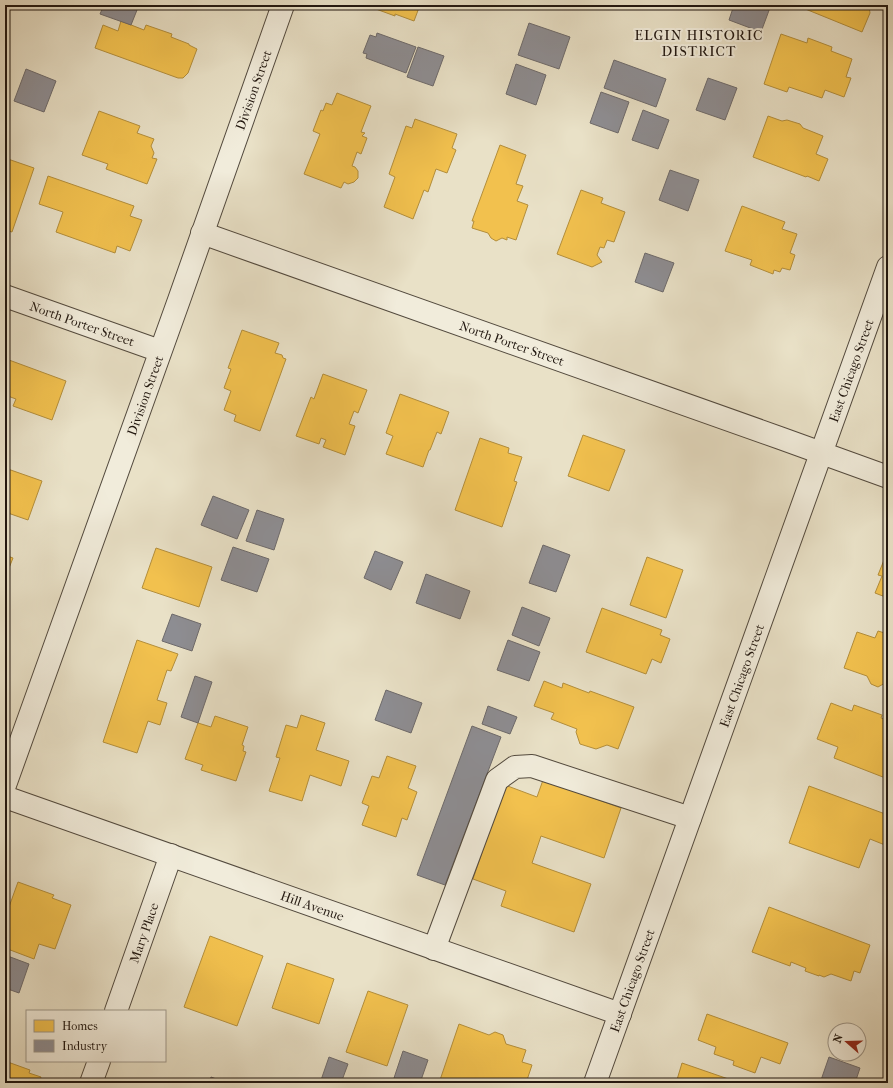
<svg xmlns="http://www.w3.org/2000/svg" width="893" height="1088" viewBox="0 0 893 1088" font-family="'IM FELL French Canon',serif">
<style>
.homes{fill:#f2c14e;stroke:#b38e3b}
.industry{fill:#8d8d92;stroke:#6d6a6b}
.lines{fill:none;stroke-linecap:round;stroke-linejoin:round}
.minor-casing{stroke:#534a3e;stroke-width:24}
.minor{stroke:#f1ecdb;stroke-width:22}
.labels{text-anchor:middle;stroke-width:4;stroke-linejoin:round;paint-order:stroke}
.street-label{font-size:13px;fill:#211710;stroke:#f1ecdb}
.neighbourhood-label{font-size:14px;letter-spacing:1px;fill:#211710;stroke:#f1ecdb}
</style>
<rect width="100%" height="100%" fill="#e9e1c7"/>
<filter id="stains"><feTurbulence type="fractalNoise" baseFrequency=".005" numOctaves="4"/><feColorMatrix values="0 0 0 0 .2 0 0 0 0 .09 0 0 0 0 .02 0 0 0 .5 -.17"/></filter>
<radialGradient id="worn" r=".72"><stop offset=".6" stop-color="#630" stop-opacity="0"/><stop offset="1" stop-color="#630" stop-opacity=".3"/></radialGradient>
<g class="homes">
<path d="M365,5H420L414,21L395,14V16Z"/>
<path d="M798,5H871L869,6L870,13L862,32L798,6Z"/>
<path d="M121,21L144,30L146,25L172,34L171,37L189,44V45L197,49L188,73L183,78H178L95,48L103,25L118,31Z"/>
<path d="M781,34L807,43L808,38L832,47L831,51L852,59L846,77L851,78L844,97L825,90L822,98L789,87L787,92L764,84Z"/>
<path d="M337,93L371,106L361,132L365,133L362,136L367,138L361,154L357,152L352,166L355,167L358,171V178L354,182L348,184L344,182L341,188L304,174L320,134L313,131L321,110L323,111L326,103L332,105Z"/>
<path d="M99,111L140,126L137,133L154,139L151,146L154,153L152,158L157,159L147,184L106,169L108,164L82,155Z"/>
<path d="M768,116L782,121L787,120L800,124L803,128L823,136L816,154L828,159L819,181L807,176L806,177L753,157Z"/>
<path d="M415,119L457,134L452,148L456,150L447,173L436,169L428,192L424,190L413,219L384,207L395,177L389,174L406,126L412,128Z"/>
<path d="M500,145L526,155L516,184L523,186L517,201L528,205L516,240L507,237V240L502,238L496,241L491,238L488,233L472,228L474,221H472Z"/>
<path d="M5,158L34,168L12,232L5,230Z"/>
<path d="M48,176L134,206L130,216L142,220L130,251L117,246L115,253L56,232L63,212L39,204Z"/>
<path d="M581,190L603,198L601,203L625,212L614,242L607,240L604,248L600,247L597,255L602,262L592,267L557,254Z"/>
<path d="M742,206L785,222L782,229L797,234L790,253L795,255L790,270L782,268L780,272L774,270L773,274L750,265L752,260L725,251Z"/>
<path d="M242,330L279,343L275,353L282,355L283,358L286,359L260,431L234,421L236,415L224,410L231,391L224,388L231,369L228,368Z"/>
<path d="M9,360L66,381L52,420L13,406L16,399L5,395V372Z"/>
<path d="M323,374L367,390L358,413L354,411L349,424L355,426L345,455L323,447L326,440L321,438L319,444L296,436L311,397L314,399Z"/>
<path d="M400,394L449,412L441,434L437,432L430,450H429L423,467L386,454L393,436L386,433Z"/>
<path d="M583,435L625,450L609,491L568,476Z"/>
<path d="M480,438L509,448L508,453L522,457L514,481L517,482L502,527L455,510Z"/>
<path d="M5,468L42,481L28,520L5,512Z"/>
<path d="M156,548L212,567L199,607L142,588Z"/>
<path d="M888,550V598L875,593L882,576L878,575Z"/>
<path d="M5,555L13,558L5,578Z"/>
<path d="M647,557L683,570L666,618L630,605Z"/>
<path d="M602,608L662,630L660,635L670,639L661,663L652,659L646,674L586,652Z"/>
<path d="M878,631L888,634V684L885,683L878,687L871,684L867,676L844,668L857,632L875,638Z"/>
<path d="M137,640L178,654L171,671L167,670L157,700L167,703L160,725L148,721L137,753L103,742Z"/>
<path d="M544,681L562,688L563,683L589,693L590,691L634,707L618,749L607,745L596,749L580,744L576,732L577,729L551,719L554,713L534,706Z"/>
<path d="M831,703L852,711L854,705L882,715L881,718L888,720V779L834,758L838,747L817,739Z"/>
<path d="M301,715L325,723L316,750L349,761L341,786L310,775L302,801L269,791L280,758L276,757L286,725L297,728Z"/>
<path d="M215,716L248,727L242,745L244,746L243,751L246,752L236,781L201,770L203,765L185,759L198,723L211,727Z"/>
<path d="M387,756L416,766L408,788L417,792L407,820L402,818L396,837L362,825L369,806L362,803L372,776L379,778Z"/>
<path d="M543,780L621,808L604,858L541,836L532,863L591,884L574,932L501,906L506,891L473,879L505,785L537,797Z"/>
<path d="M809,786L888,815V838L885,845L870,839L859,868L789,843Z"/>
<path d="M18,882L54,895L52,898L71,905L55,949L39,944L34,959L5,948V918Z"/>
<path d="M769,907L870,945L860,973L854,971L851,981L831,974L824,977L819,975V976L805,971L806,968L791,962L790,966L752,952Z"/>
<path d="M210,936L263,956L237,1026L184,1007Z"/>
<path d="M287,963L334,979L319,1024L272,1008Z"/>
<path d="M368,991L408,1005L387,1066L346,1052Z"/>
<path d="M707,1014L788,1043L780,1064L761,1057L755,1073L733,1065L734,1061L714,1054L716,1047L698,1040Z"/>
<path d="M459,1024L489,1035L495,1032L503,1035L506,1044L526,1050L522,1062L532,1065L526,1083H439Z"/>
<path d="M5,1061L30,1070L29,1073L41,1077L39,1083H5Z"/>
<path d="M682,1063L740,1083H676Z"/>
</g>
<g class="industry">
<path d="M104,5H139L131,25L100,14Z"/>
<path d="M734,5H771L761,32L729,20Z"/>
<path d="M529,23L570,37L559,69L518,55Z"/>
<path d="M377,33L416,47L406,73L366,58L367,54L363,53L370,35L376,37Z"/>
<path d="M418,47L444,56L433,86L407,77Z"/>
<path d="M614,60L666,79L656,107L604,88Z"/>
<path d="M516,64L546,75L536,105L506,94Z"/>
<path d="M26,69L56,81L44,112L14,101Z"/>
<path d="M708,78L737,88L725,120L696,110Z"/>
<path d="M601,92L629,102L618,133L590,123Z"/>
<path d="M643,110L669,120L658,149L632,140Z"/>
<path d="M670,170L699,180L688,211L659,200Z"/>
<path d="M645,253L674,263L663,292L635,282Z"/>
<path d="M213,496L249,510L237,539L201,525Z"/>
<path d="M257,510L284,519L274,550L246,541Z"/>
<path d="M543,545L570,555L556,592L529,583Z"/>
<path d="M233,547L269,559L257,592L221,580Z"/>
<path d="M375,551L403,562L391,590L364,578Z"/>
<path d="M426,574L470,591L460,619L416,603Z"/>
<path d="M522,607L550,618L539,646L512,635Z"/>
<path d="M172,614L201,624L192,651L162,641Z"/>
<path d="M508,640L540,652L529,681L497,670Z"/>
<path d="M195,676L212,682L198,723L181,717Z"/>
<path d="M386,690L422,703L411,733L375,720Z"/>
<path d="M488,706L517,717L510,734L482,724Z"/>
<path d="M472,726L501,737L445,885L417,875Z"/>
<path d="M5,955L29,964L19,993L5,988Z"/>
<path d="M403,1051L428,1060L420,1083H409L394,1078Z"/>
<path d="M329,1057L348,1064L341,1083H320Z"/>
<path d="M829,1057L860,1068L855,1083H820Z"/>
<path d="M211,1077L227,1083H209Z"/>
</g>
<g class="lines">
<g class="minor-casing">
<g id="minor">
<path id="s1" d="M202,233L780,438L888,477"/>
<path id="s2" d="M5,296L160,351"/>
<path id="s3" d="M5,785L179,300L283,5"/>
<path id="s4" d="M5,797L620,1014"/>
<path d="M434,949L497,780L515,767L532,766L690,818"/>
<path id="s5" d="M116,1011L171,855"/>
<path d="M91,1083L99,1061"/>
<path id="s6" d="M595,1083L888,267"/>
</g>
</g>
<use href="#minor" class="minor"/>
</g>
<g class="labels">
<g class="street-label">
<text dy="5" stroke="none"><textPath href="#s3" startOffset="738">Division Street</textPath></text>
<text dy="5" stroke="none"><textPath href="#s2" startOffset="82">North Porter Street</textPath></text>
<text dy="5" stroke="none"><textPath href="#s1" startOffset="329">North Porter Street</textPath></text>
<text dy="5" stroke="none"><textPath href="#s6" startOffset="757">East Chicago Street</textPath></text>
<text dy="5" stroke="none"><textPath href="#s3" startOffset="414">Division Street</textPath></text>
<text dy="5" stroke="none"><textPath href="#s6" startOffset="433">East Chicago Street</textPath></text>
<text dy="5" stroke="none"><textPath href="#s4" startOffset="326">Hill Avenue</textPath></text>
<text dy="5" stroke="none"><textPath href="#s5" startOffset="83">Mary Place</textPath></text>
<text dy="5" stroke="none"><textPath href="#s6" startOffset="109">East Chicago Street</textPath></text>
</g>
<g class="neighbourhood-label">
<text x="699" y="40">ELGIN HISTORIC<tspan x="699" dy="16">DISTRICT</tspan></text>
</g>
</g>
<rect width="893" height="1088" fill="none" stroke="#e9e1c7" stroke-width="20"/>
<rect x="6" y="6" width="881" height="1076" fill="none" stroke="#211710" stroke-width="2"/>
<rect x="10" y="10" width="873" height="1068" fill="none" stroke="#211710"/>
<rect x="26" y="1010" width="140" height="52" fill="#f1ecdb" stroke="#9e978a"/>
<rect x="34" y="1020" width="20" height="12" fill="#f2c14e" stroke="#9e978a"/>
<text x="62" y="1030" font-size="12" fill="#211710">Homes</text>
<rect x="34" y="1040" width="20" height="12" fill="#8d8d92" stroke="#9e978a"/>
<text x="62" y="1050" font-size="12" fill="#211710">Industry</text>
<g transform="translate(847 1042) rotate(290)"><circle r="19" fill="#f1ecdb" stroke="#9e978a"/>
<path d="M0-3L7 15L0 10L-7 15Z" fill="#8f2418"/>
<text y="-6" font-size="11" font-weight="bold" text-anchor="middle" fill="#211710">N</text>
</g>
<rect width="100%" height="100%" filter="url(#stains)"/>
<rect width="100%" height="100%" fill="url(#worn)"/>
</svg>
